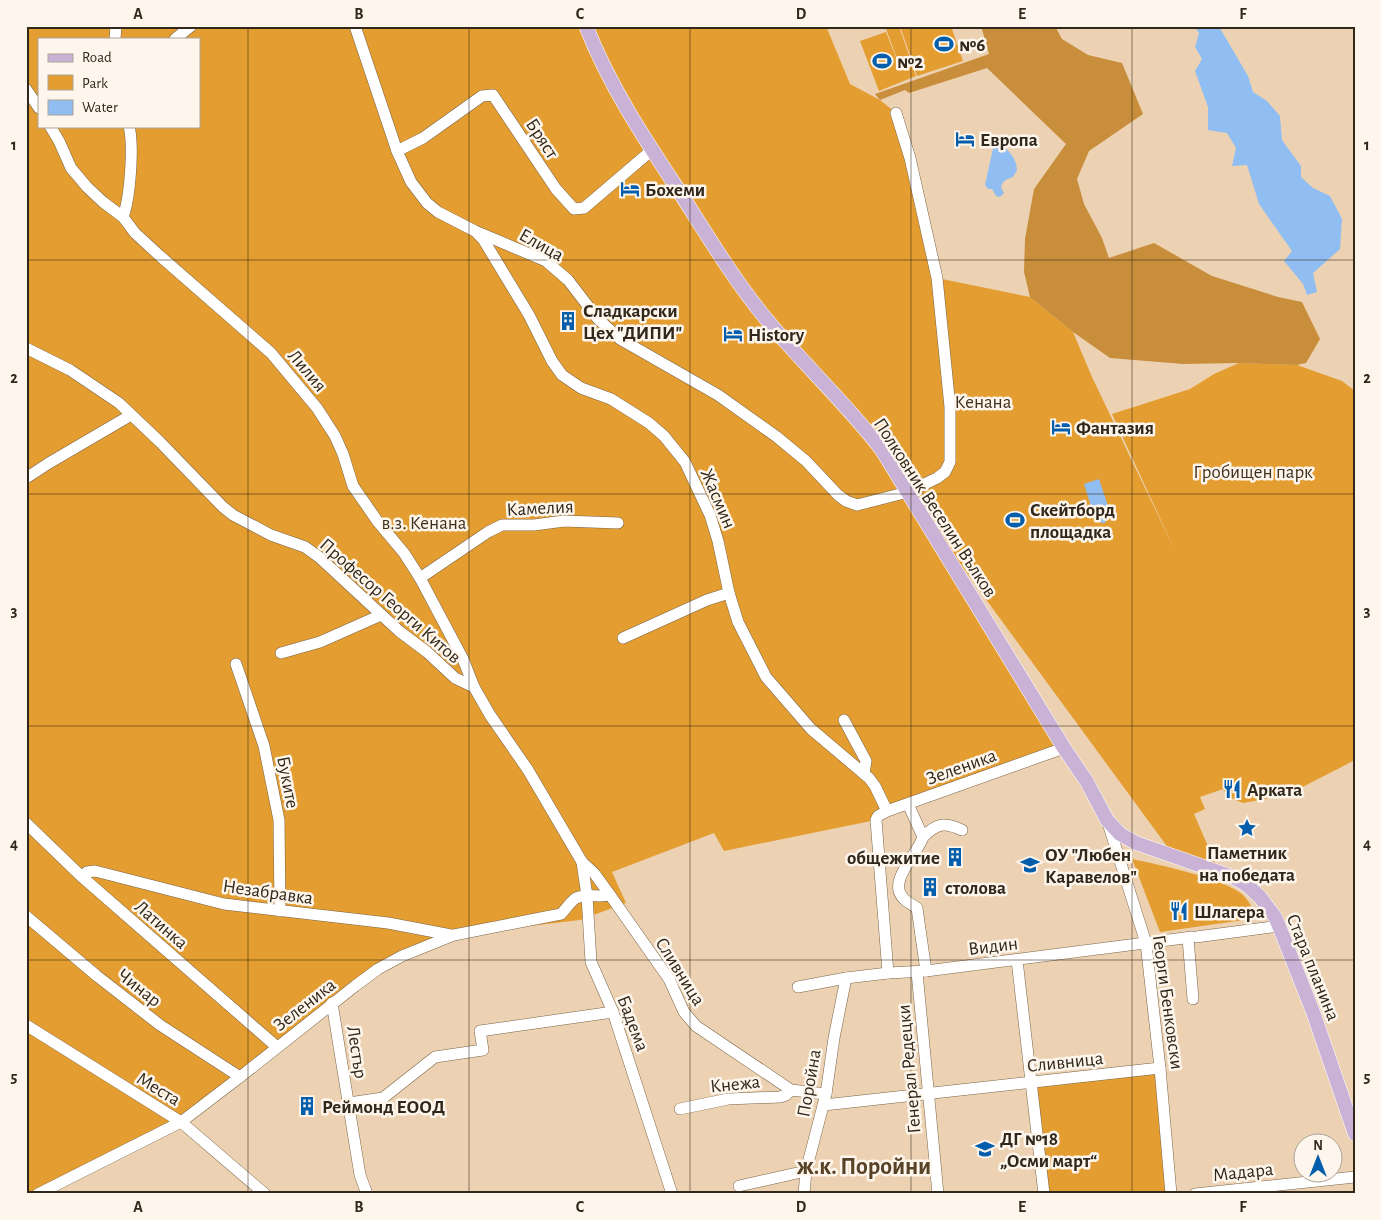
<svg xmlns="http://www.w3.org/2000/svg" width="1381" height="1220" viewBox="0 0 1381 1220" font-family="'Alegreya Sans',sans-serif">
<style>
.green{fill:#e49d30;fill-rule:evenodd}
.forest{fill:#c88e3b}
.water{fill:#90bef3}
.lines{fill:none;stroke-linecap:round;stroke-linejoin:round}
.minor-casing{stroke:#7a6447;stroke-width:12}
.major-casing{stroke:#fff;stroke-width:15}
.minor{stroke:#fff;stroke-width:11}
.major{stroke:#c9b2d6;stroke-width:14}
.grid{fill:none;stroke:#31271b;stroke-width:1;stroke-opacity:0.55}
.labels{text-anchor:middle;stroke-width:5;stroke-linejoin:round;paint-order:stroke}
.poi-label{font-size:19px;font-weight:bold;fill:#31271b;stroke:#fef6ec;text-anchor:start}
.street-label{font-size:19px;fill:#31271b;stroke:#fef6ec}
.park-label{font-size:19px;fill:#3f301e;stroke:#fef6ec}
.district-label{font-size:24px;font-weight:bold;fill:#594328;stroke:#fef6ec}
.neatline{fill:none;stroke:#31271b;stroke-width:2}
.grid-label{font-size:16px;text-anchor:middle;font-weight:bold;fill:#31271b}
</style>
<rect width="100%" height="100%" fill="#ecd2b2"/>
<g class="green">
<path d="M26,26H826L850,84L880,100L896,113L937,278L1030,297L1073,332L1092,377L1176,553L1112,414L1190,389L1214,374L1239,363L1297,365L1342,381L1355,391V760L1291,793L1265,799L1243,803L1227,796L1223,789L1200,797L1205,809L1194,814L1217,867L1169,849L911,497L1064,748L876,820L724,851L714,833L612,872L626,903L580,920L454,935L402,956L181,1122L38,1194H26ZM39,39H199V126H39Z"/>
<path d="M885,26H899L916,76L879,91L860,41L886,32L903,75Z"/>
<path d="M900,26H951L963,61L917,76Z"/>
<path d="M1132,859C1159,865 1224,878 1243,895C1250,902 1253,910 1258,918L1160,932Z"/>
<path d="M1155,1072L1166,1192L1151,1194H1046L1033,1086Z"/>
</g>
<path class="forest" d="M981,26H1055L1062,39L1088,55L1122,63L1143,114L1089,151L1077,179L1084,204L1102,238L1109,258L1154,243L1212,276L1278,297L1302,302L1320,339L1306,363L1297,365L1239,363L1183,364L1110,358L1073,332L1030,297L1024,272L1025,239L1034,189L1066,144L987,68L909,93L905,90L880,100L875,94L989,54Z"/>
<g class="water">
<path d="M1194,26H1216L1221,30L1248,76L1253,92L1267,101L1280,116L1282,140L1301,166V177L1313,188L1330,196L1342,219L1340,249L1313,273L1317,292L1307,295L1303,284L1284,261L1292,251L1259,204L1247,165L1232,166L1236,148L1227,133L1208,130V107L1195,71L1202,59L1195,47L1199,33Z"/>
<path d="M999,145C1010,150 1016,158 1017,170L1013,177C1007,179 1003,180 1001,187L1004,193L1000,197L996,196L992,189H988L985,185L992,153L993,148Z"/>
<path d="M1099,479L1111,515L1107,516L1105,523H1101L1098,518L1095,519L1084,484Z"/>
</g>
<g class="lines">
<g class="minor-casing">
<g id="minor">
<path d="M355,26L397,151L411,182L427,203L438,212L475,231L546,261L568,280L598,319L620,339L718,395L777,437L806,461L838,495L846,501L857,505L908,492L937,478L945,472L950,462V407L937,278L910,158L896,113"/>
<path d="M115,39L116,26"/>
<path d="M175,39L191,26"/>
<path d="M26,89L39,108"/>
<path d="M50,126L59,141L71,168L87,187L103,202L123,217L135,233L160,256L271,353L317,408L335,436L343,454L353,486L378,522L404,553L420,578L463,659L474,687"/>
<path d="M397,151L423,138L482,96L493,95L556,189L574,209L584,208L652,150"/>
<path d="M123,217C130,198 134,147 129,126"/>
<path d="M477,233L483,239L529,315L552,361L562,375L581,388L611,399L649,423L664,436L685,462L710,515L718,541L729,593L738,622L766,677L811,729L869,778L875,786L887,811"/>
<path d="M26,348L70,370L119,403L160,442L223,507L233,515L271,535L305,547L319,557L399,631L427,652L455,678L474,687L490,715L528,770L582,862L594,873L610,895L669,979L684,1012L696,1026L791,1090L826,1094"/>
<path d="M26,478L49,463L131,415"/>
<path d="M420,578L488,532L502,525H534L564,521L618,523"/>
<path d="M623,638L707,600L729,593"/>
<path d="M281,653L320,642L381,615"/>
<path d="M236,664L264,746L279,820L280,911"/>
<path d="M844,720L866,761L864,774"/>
<path d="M908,804L923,837C918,854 886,882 904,899C908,903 913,905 917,908L926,971"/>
<path d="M26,823L81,876L277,1047"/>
<path d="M1108,823L1146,943L1160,1068L1171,1194"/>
<path d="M923,837C937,823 944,822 962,830"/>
<path d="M582,862L587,896L591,962L613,1012L672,1194"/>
<path d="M81,876L87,872L95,871L224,904L388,923L451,935"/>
<path d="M26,916L97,976L160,1025L240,1077"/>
<path d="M1196,937L1279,926"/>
<path d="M1188,938L1193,999"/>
<path d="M1017,960L1044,1194"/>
<path d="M917,972L938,1194"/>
<path d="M888,973L876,820L878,816L887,811L1064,748"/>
<path d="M798,987L846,978L888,973L926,971L1192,937"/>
<path d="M332,1003L360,1175L367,1194"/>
<path d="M26,1025L181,1122L265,1194"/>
<path d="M349,1103L383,1098L435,1057L483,1050L480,1031L613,1012"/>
<path d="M824,1105L1160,1068"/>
<path d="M680,1109L728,1099L780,1097L786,1095L791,1090"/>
<path d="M739,1186L806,1171"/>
<path d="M38,1194L181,1122L240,1077L355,986L378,969L402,956L454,935L561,914C566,909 570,902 576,898C587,893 599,898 610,895"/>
<path d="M804,1194L806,1171L826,1094L834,1038L846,978"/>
<path d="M1195,1194L1355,1177"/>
</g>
</g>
<g class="major-casing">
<path id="major" d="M586,26C609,85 644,138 679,191C707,235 734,280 767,320C804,365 847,404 882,450L1064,748L1087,782L1107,820L1120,834L1136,843L1233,877L1247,885L1260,897L1275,917L1279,926L1313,1012L1355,1134"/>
</g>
<use href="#minor" class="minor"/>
<use href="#major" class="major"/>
</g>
<path class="grid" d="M248,26V1194M469,26V1194M690,26V1194M911,26V1194M1132,26V1194M26,260H1355M26,494H1355M26,726H1355M26,960H1355"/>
<defs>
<g id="stadium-bare" transform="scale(1.5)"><path d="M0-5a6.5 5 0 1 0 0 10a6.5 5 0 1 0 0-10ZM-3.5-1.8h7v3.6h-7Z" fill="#045eac" stroke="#fef6ec" stroke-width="2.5" paint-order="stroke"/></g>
<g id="hotel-bare" transform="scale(1.5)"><path d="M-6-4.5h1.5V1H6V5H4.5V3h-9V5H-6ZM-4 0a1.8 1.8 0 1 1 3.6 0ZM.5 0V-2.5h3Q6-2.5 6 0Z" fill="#045eac" stroke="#fef6ec" stroke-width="2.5" paint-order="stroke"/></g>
<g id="building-bare" transform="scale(1.5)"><path d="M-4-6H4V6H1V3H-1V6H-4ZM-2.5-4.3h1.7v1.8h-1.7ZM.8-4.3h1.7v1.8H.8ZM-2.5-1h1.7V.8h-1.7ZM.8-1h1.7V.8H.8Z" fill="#045eac" stroke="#fef6ec" stroke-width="2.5" paint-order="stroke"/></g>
<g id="restaurant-bare" transform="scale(1.5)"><path d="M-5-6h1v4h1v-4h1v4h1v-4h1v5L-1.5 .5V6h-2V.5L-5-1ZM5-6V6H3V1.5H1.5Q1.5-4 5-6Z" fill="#045eac" stroke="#fef6ec" stroke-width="2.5" paint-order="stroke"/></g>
<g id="sight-bare" transform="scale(1.5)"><path d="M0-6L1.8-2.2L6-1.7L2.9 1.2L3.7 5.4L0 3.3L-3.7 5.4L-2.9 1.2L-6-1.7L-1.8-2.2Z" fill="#045eac" stroke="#fef6ec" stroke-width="2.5" paint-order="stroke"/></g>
<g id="school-bare" transform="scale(1.5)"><path d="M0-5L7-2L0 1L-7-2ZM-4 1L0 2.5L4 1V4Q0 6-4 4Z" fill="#045eac" stroke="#fef6ec" stroke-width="2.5" paint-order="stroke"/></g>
</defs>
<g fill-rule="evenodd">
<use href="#stadium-bare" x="944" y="44"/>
<use href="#stadium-bare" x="882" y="61"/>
<use href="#hotel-bare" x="965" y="139"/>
<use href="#hotel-bare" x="630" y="189"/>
<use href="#building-bare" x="568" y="321"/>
<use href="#hotel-bare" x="733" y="334"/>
<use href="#hotel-bare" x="1061" y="427"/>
<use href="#stadium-bare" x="1015" y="520"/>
<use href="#restaurant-bare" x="1232" y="789"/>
<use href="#sight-bare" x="1247" y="828"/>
<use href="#building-bare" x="955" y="857"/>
<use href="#school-bare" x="1030" y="865"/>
<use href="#building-bare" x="930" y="887"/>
<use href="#restaurant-bare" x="1179" y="911"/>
<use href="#building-bare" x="307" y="1106"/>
<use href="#school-bare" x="985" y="1149"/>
</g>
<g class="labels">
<g class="poi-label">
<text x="959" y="51">№6</text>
<text x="897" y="68">№2</text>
<text x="980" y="146">Европа</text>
<text x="645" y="196">Бохеми</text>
<text x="583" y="317">Сладкарски<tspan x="583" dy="22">Цех "ДИПИ"</tspan></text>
<text x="748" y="341">History</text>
<text x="1076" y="434">Фантазия</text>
<text x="1030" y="516">Скейтборд<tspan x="1030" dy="22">площадка</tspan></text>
<text x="1247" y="796">Арката</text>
<text x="1247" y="859" text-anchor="middle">Паметник<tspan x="1247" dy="22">на победата</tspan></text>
<text x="1045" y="861">ОУ "Любен<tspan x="1045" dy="22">Каравелов"</tspan></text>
<text x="940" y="864" text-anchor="end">общежитие</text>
<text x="945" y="894">столова</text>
<text x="1194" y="918">Шлагера</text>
<text x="322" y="1113">Реймонд ЕООД</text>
<text x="1000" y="1145">ДГ №18<tspan x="1000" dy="22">„Осми март“</tspan></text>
</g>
<g class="street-label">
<text transform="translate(543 138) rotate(57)" y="7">Бряст</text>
<text transform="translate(542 244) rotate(29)" y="7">Елица</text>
<text transform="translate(308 370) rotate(50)" y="7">Лилия</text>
<text transform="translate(719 498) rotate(67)" y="7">Жасмин</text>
<text transform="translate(540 507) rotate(-3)" y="7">Камелия</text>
<text transform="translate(936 507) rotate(57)" y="7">Полковник Веселин Вълков</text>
<text transform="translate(391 600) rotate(41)" y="7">Професор Георги Китов</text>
<text transform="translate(961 766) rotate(-20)" y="7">Зеленика</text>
<text transform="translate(289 782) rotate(79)" y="7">Буките</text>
<text transform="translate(268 891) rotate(8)" y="7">Незабравка</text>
<text transform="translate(162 924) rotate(41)" y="7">Латинка</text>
<text transform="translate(993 945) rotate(-7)" y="7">Видин</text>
<text transform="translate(1314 967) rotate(68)" y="7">Стара планина</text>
<text transform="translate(681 971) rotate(58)" y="7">Сливница</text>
<text transform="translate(140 987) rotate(38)" y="7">Чинар</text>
<text transform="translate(1169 1002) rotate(82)" y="7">Георги Бенковски</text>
<text transform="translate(304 1004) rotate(-38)" y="7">Зеленика</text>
<text transform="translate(634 1023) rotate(69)" y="7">Бадема</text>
<text transform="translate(358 1052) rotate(81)" y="7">Лестър</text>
<text transform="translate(1065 1061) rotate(-6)" y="7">Сливница</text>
<text transform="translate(908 1069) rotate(-95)" y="7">Генерал Редецки</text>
<text transform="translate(735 1083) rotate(-6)" y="7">Кнежа</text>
<text transform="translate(808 1083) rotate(-80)" y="7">Поройна</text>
<text transform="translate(159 1088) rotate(31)" y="7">Места</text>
<text transform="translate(1243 1171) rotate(-6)" y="7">Мадара</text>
</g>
<g class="park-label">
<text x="983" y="408">Кенана</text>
<text x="1253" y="478">Гробищен парк</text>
<text x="424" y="529">в.з. Кенана</text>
</g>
<g class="district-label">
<text x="864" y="1174">ж.к. Поройни</text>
</g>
</g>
<rect width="1381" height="1220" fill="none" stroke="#fef6ec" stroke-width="55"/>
<rect x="38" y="38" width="162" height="90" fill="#fef6ec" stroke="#aca398"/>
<rect x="48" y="54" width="25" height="8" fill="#c9b2d6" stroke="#aca398"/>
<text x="82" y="62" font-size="15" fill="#31271b">Road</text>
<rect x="48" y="75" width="25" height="15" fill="#e49d30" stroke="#aca398"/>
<text x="82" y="88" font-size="15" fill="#31271b">Park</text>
<rect x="48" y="100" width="25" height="15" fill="#90bef3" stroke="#aca398"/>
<text x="82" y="112" font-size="15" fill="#31271b">Water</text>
<g transform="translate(1318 1158)"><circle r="24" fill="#fef6ec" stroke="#aca398"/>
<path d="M0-4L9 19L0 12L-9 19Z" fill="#045eac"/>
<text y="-8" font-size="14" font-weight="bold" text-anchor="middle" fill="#31271b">N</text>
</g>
<rect x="28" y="28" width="1326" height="1164" class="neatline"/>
<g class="grid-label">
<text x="138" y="19">A</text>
<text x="359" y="19">B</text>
<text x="580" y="19">C</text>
<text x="801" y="19">D</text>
<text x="1022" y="19">E</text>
<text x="1243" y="19">F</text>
<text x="14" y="150">1</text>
<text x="1367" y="150">1</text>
<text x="14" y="383">2</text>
<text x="1367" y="383">2</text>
<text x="14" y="616">3</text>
<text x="1367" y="616">3</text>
<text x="14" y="849">4</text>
<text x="1367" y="849">4</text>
<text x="14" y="1082">5</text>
<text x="1367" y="1082">5</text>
<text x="138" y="1212">A</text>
<text x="359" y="1212">B</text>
<text x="580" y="1212">C</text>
<text x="801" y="1212">D</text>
<text x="1022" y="1212">E</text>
<text x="1243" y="1212">F</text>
</g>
</svg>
